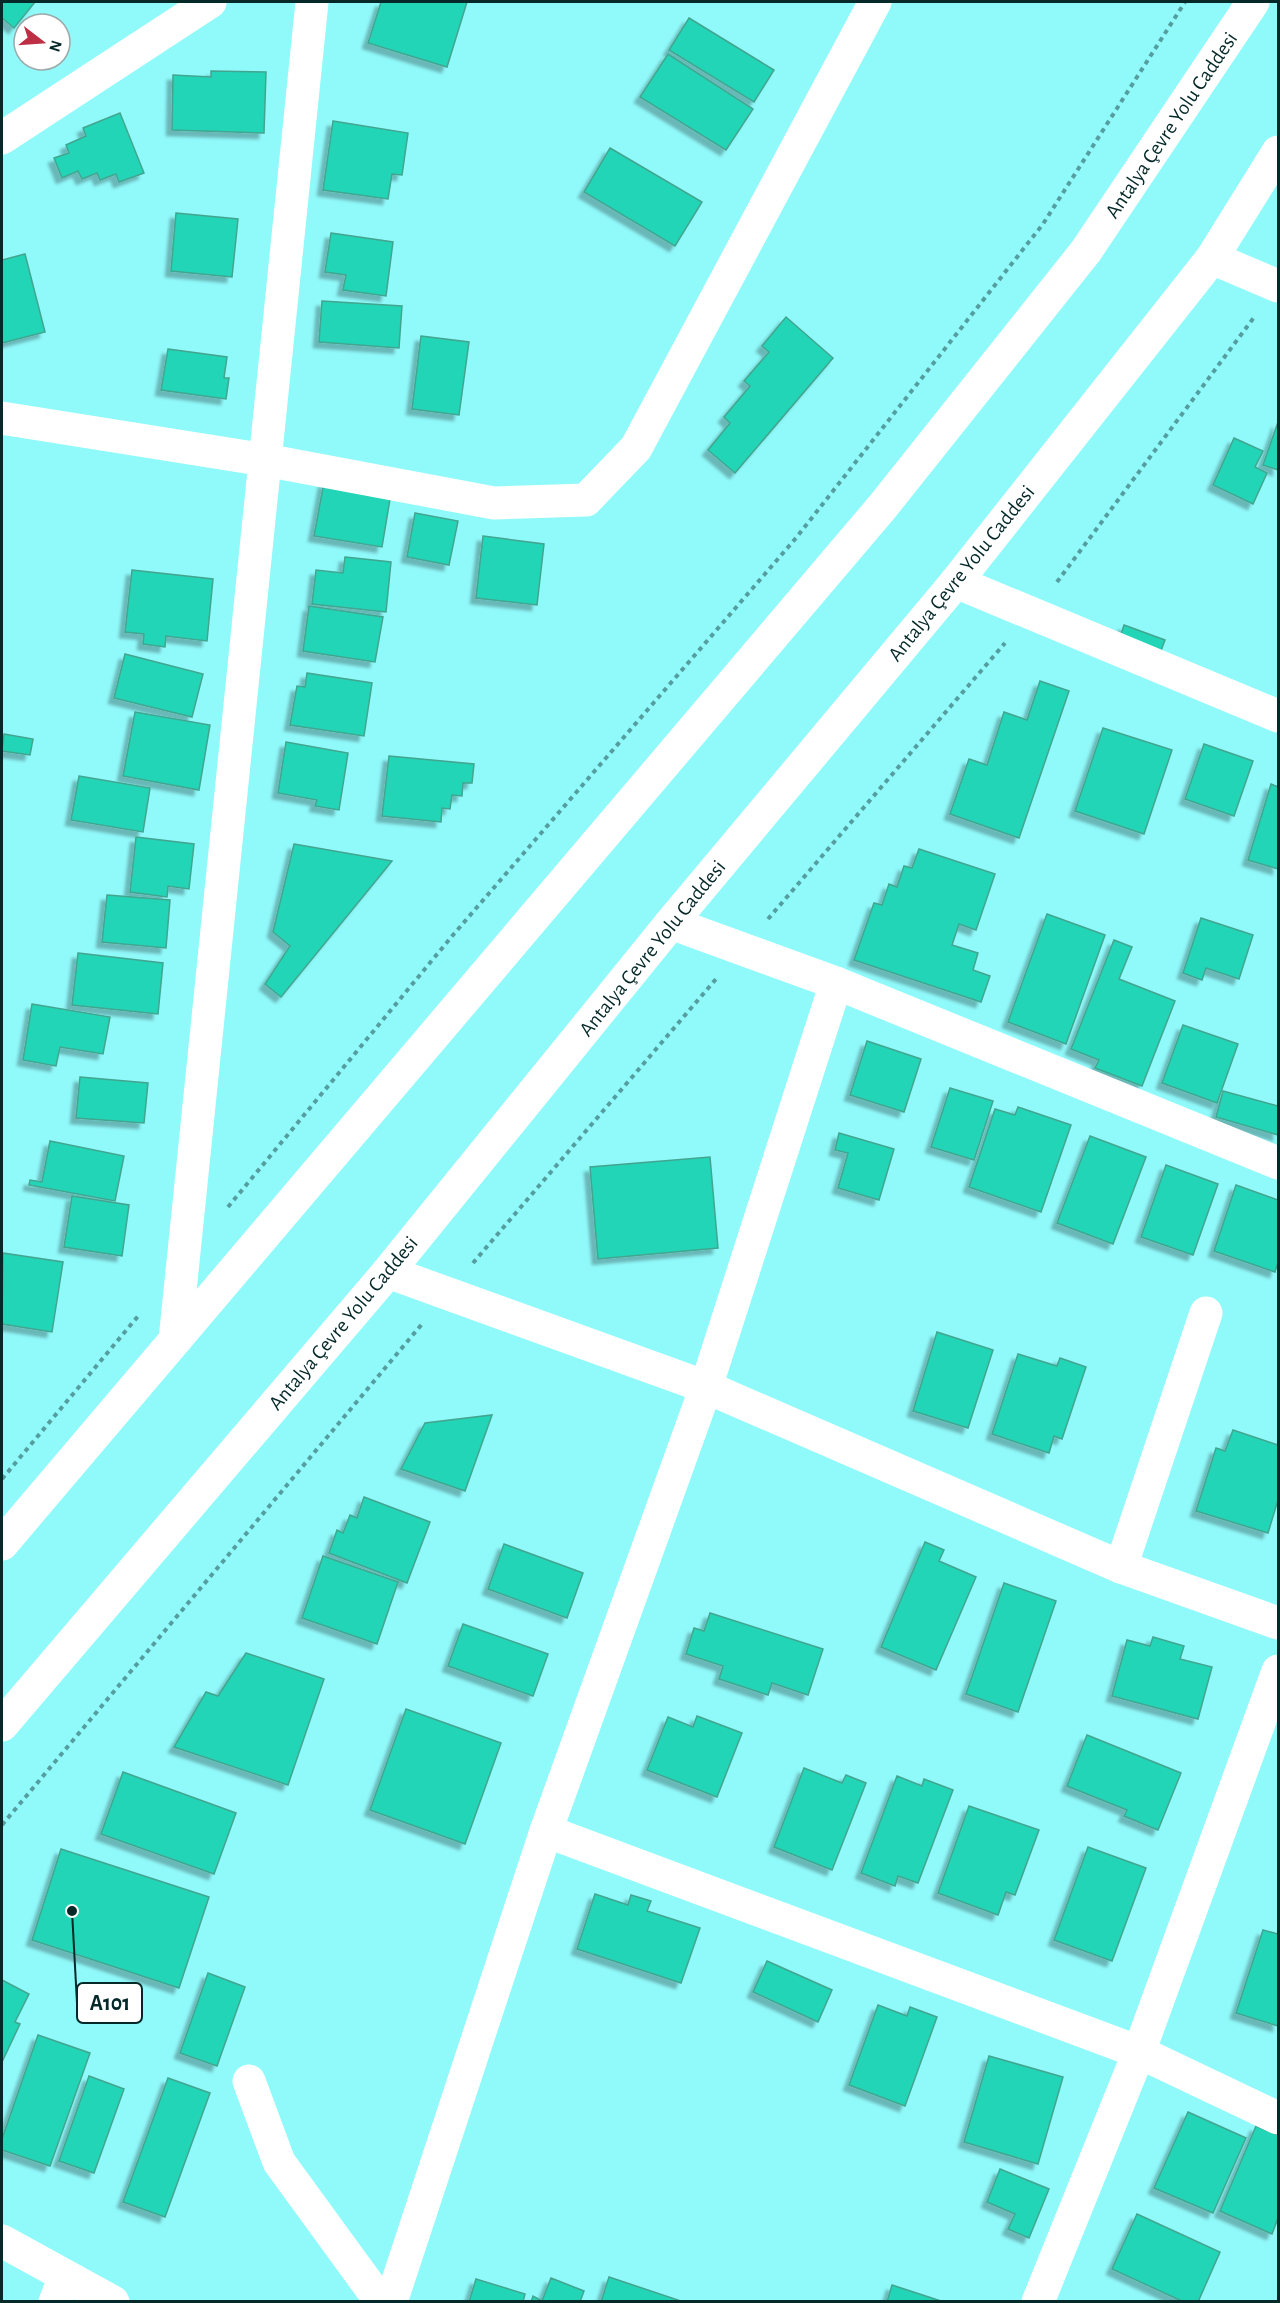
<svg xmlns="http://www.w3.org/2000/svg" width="1280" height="2303" viewBox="0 0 1280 2303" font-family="'Alegreya Sans',sans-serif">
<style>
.building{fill:#24d5b7;stroke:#42a590;stroke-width:1.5;filter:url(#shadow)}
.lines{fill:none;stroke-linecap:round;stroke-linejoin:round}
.path{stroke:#549e9f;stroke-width:4;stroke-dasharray:4.5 4.5;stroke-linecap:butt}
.minor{stroke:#fff;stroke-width:33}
.tertiary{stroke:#fff;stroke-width:33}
.trunk{stroke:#fff;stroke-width:33}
.labels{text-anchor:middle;stroke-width:4.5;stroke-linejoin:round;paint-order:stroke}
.street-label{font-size:21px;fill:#052829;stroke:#fff}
.leader{fill:none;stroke:#052829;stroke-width:2}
.callout-dot{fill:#052829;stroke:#fff;stroke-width:2}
.callout{fill:#fff;stroke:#052829;stroke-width:2}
.callout-label{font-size:22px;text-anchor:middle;font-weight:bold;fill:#052829}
</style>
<defs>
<filter id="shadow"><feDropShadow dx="-5.5" dy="5.5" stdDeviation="1.5" flood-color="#0004"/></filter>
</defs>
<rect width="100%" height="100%" fill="#90f9fa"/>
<g class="building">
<path d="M2,2H35L14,28L2,18Z"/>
<path d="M381,2H467L447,67L368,43Z"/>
<path d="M689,18L774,70L754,102L669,50Z"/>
<path d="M668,54L753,109L726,150L640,97Z"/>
<path d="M211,71L266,72L264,133L172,130L173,75L211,77Z"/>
<path d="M120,113L144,173L119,182L116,174L100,180L97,173L82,179L78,171L62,178L54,158L69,153L66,145L86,136L83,128Z"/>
<path d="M333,121L408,133L402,175L392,174L388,199L323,190Z"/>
<path d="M610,148L702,202L675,246L584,192Z"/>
<path d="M176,213L238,219L232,277L171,271Z"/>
<path d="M331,233L393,242L386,296L343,290L346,275L325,272Z"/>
<path d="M25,254L45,332L2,343V260Z"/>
<path d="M322,301L402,306L399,348L319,342Z"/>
<path d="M786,317L833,358L735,473L708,450L730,423L724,417L750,386L744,381L769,352L762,346Z"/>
<path d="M421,336L469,342L459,415L412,409Z"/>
<path d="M168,349L227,357L224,378H229L226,399L161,390Z"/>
<path d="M1278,422V470L1263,465Z"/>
<path d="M1234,438L1263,451L1255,467L1267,473L1253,504L1213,485Z"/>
<path d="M324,482L391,493L382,547L314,536Z"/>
<path d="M415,513L458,521L449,565L407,557Z"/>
<path d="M483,536L544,544L537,605L476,598Z"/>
<path d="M345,557L391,562L386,612L312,604L316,570L343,573Z"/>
<path d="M132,570L213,579L207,641L166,636L165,647L143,644L144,634L125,632Z"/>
<path d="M309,606L383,617L375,662L303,651Z"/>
<path d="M1124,625L1165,640L1159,656L1119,641Z"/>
<path d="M125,654L203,674L192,717L114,698Z"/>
<path d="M307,673L372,683L364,736L290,725L297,686L305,687Z"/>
<path d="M1040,681L1069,691L1019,838L950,814L969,759L987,765L1004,712L1027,720Z"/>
<path d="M135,712L210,725L199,790L123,776Z"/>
<path d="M1103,728L1172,750L1144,834L1075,811Z"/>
<path d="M4,734L33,739L30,755L2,751Z"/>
<path d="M286,742L348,753L339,810L315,806L317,800L278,793Z"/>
<path d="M1204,744L1253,761L1234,816L1185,799Z"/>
<path d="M389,756L474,764L472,783H463L462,796L452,795L450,809L442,808L441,822L382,816Z"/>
<path d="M79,776L150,788L143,832L71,820Z"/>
<path d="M1271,784L1278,787V869L1248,860Z"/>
<path d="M136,837L194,844L189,889L168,886L167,897L130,892Z"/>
<path d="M294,844L392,861L281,997L265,984L290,946L273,932Z"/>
<path d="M919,849L995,874L976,930L959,924L952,945L978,953L973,970L990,976L981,1002L854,960L874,903L882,905L889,884L897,887L904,866L912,868Z"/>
<path d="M107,895L170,900L166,948L102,942Z"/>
<path d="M1047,914L1105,935L1066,1044L1008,1022Z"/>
<path d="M1201,918L1253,935L1239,979L1206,968L1202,980L1183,973Z"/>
<path d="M1114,940L1132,947L1119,979L1175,1001L1142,1086L1095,1068L1099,1060L1071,1049Z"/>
<path d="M78,953L163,963L158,1014L72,1005Z"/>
<path d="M32,1004L110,1017L103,1054L60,1047L56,1066L23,1060Z"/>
<path d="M1183,1025L1238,1044L1217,1103L1162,1083Z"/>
<path d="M867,1041L921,1059L904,1112L850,1095Z"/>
<path d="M80,1077L148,1083L144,1123L76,1118Z"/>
<path d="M950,1088L993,1101L974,1160L931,1147Z"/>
<path d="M1223,1091L1278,1106V1135L1216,1117Z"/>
<path d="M1018,1107L1071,1125L1041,1212L969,1187L995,1109L1015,1115Z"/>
<path d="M839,1133L894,1149L879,1200L838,1188L848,1153L835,1150Z"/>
<path d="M1090,1136L1146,1157L1113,1244L1057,1223Z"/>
<path d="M50,1141L124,1156L115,1201L29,1185L30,1180L42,1182Z"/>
<path d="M710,1157L718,1248L598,1259L590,1167Z"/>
<path d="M1166,1165L1218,1184L1193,1255L1141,1237Z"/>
<path d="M1236,1185L1278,1200V1262L1275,1272L1214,1251Z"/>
<path d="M72,1196L129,1205L122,1256L64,1247Z"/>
<path d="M3,1253L63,1262L52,1332L2,1324Z"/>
<path d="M937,1332L993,1350L968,1428L913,1411Z"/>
<path d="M1018,1354L1057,1366L1060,1358L1086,1367L1062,1439L1054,1436L1049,1453L992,1434Z"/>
<path d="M492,1415L465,1491L401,1469L425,1423Z"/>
<path d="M1233,1430L1278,1445V1500L1268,1533L1196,1511L1216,1448L1225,1451Z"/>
<path d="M364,1497L430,1522L407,1583L329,1553L337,1530L343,1533L350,1515L357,1518Z"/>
<path d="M925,1542L944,1550L939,1561L976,1577L936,1670L881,1647Z"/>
<path d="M504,1544L583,1573L567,1618L488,1589Z"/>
<path d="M323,1556L398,1582L377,1644L302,1618Z"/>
<path d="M1004,1583L1056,1601L1018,1712L966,1694Z"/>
<path d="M710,1613L823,1649L808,1695L772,1683L768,1695L719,1679L723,1666L686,1654L694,1628L704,1631Z"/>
<path d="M463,1624L548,1654L533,1696L448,1666Z"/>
<path d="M1153,1637L1184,1646L1180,1659L1212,1667L1198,1719L1112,1696L1127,1640L1150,1646Z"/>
<path d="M246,1653L324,1679L288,1785L174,1747L206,1692L218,1696Z"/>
<path d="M406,1709L501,1743L465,1844L370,1810Z"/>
<path d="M697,1716L742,1733L717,1797L647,1770L668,1717L693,1727Z"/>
<path d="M1087,1735L1181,1773L1158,1830L1124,1816L1127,1810L1067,1786Z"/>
<path d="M804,1768L842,1783L846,1775L866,1783L832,1870L774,1847Z"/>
<path d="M123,1772L236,1813L214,1874L101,1834Z"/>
<path d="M897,1776L922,1786L924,1779L953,1790L918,1883L898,1876L895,1886L861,1873Z"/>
<path d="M969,1806L1039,1830L1015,1895L1006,1892L998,1915L938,1893Z"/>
<path d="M1088,1847L1146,1868L1112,1961L1054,1940Z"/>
<path d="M61,1849L209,1897L179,1988L32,1940Z"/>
<path d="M595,1894L628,1905L631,1895L651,1901L647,1911L700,1928L681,1983L577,1949Z"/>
<path d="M1263,1930L1278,1934V2026L1236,2013Z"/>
<path d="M767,1961L832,1990L818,2022L753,1992Z"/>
<path d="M208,1973L245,1987L217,2066L180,2053Z"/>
<path d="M2,1980L29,1994L15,2022L20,2024L2,2062Z"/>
<path d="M878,2005L907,2016L910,2007L937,2017L905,2106L849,2085Z"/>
<path d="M38,2035L90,2053L50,2166L2,2150V2139Z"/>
<path d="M989,2056L1063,2077L1038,2164L964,2142Z"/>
<path d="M89,2076L124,2089L94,2173L59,2161Z"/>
<path d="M168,2078L210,2093L165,2217L123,2202Z"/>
<path d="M1188,2112L1246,2138L1213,2213L1154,2188Z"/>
<path d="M1256,2126L1278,2135V2218L1272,2234L1220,2211Z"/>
<path d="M1000,2169L1049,2189L1029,2238L1008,2229L1015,2214L987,2202Z"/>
<path d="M1137,2214L1220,2252L1198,2302H1184L1112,2269Z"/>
<path d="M609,2277L681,2301L680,2302H601Z"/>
<path d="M551,2278L584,2291L580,2302H531L533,2296L542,2301Z"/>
<path d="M476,2279L525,2294L523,2302H469Z"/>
<path d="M892,2285L944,2302H887Z"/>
</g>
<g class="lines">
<g class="path">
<path d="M1057,582L1255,316"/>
<path d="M768,919L1005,643"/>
<path d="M228,1207L453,935L796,538L1043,224L1185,2"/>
<path d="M473,1263L716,979"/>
<path d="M2,1479L139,1315"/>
<path d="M2,1825L422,1324"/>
</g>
<g class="minor">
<path d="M2,138L210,2"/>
<path d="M1212,258L1278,286"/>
<path d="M2,418L265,460L494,503L586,500L636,448L875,2"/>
<path d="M956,582L1278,716"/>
<path d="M671,923L836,983L1278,1163"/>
<path d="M388,1272L706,1387L1121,1567L1278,1623"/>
<path d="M175,1340L312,2"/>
<path d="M1121,1567L1206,1313"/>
<path d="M546,1831L1139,2052L1278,2118"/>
<path d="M249,2081L279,2162L381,2302"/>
<path d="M55,2302L61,2286"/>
<path d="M391,2302L546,1831L706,1387L836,983"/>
<path d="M1038,2302L1139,2052L1278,1671"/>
</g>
<path class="tertiary" d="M2,2241L113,2302"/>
<g class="trunk">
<path d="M2,1544L883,506L1086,251L1253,2"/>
<path d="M2,1725L388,1272L671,923L956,582L1212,258L1278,152"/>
</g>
</g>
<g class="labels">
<g class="street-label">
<text transform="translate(1171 125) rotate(-56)" y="7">Antalya Çevre Yolu Caddesi</text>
<text transform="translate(961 573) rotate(-51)" y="7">Antalya Çevre Yolu Caddesi</text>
<text transform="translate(652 948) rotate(-51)" y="7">Antalya Çevre Yolu Caddesi</text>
<text transform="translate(343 1323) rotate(-50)" y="7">Antalya Çevre Yolu Caddesi</text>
</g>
</g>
<path class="leader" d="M72 1911L77 2003"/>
<circle class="callout-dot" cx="72" cy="1911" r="6"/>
<rect class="callout" x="77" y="1983" width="65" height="40" rx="6"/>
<g class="callout-label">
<text x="110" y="2010">A101</text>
</g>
<rect width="1280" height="2303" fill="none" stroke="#052829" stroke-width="6"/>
<g transform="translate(42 42) rotate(107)"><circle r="28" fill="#ffffff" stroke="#9ba9a9" stroke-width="1.5"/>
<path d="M0-4.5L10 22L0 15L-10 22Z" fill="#be2e45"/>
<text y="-9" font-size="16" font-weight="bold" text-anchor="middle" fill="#052829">N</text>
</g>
</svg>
